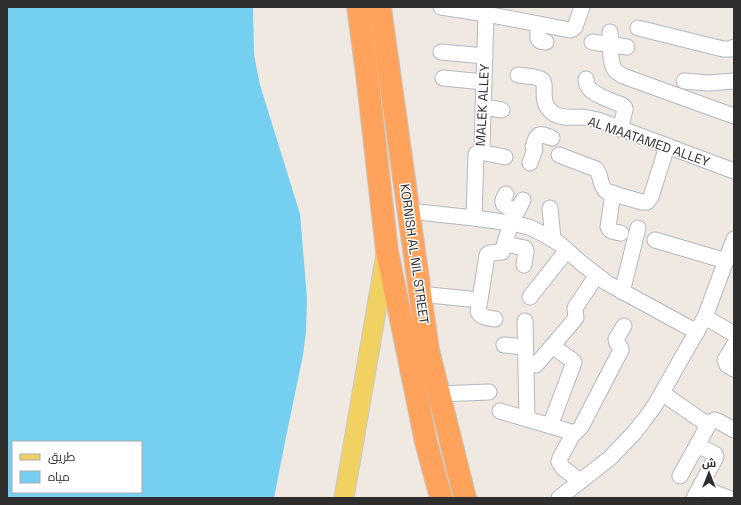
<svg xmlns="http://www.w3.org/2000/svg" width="741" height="505" viewBox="0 0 741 505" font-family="'Space Grotesk',Cairo,sans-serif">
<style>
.water{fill:#75cff0;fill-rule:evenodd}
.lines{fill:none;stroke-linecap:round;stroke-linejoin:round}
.minor-casing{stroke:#b4b7c1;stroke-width:17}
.major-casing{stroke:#c9c9c9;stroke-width:21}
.highway-casing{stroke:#c9c9c9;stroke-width:24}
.minor{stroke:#fff;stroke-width:15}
.major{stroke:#f2d163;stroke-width:19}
.highway{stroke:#ffa35c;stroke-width:22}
.labels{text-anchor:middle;stroke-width:3;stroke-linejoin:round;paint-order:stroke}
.street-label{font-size:13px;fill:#2e2e2e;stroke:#fff}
</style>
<rect width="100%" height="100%" fill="#efe9e1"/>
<path class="water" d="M7,7H253L254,55L260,85L300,214L307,298L306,332L303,355L286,437L274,498H7ZM13,442H141V492H13Z"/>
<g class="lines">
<g class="minor-casing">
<g id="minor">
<path d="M441,7L486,14L570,30L573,29L575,27L582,7"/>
<path d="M538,24V39L540,41L546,42"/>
<path d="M638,28L723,49H731L734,47"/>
<path d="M610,32C611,42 609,63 615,70C617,73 621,74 623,76L734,116"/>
<path d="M592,42L627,47"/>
<path d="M441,52L485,56"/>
<path d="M518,75C523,76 538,76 542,80C548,85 538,102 553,113C561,119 573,117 583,117C588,118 593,119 598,120L734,171"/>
<path d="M443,78L484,82"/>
<path d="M586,79C586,82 587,85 589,88C595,96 613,101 622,105L625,108V110L620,129"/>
<path d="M684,81L708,83L734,81"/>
<path d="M483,107L502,110"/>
<path d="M480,152L505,157"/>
<path d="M559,155L596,169C602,176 599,186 607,192L642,202H647L651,197L667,146"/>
<path d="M530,163L535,149L533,146C538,132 538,133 552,138"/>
<path d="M613,193L608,227C610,232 616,232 621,233"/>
<path d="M506,194C498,206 507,207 517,211"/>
<path d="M550,208L553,239"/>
<path d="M409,211L474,218L511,223L529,227L545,235L560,244L580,262L607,283L697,332"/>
<path d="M474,218L476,154L477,153L481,150L482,147L486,14"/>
<path d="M655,240L726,261"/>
<path d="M505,244L525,248L526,251L524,265"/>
<path d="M622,292L638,228"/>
<path d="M420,294L469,299"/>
<path d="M530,297L567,250"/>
<path d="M705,317L734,334"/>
<path d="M495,319C489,318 482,318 478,312L487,255L489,253L502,252L511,223L523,200"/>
<path d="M525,321L527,419"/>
<path d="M504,345L525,347"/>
<path d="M734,345L725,360L727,365L734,369"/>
<path d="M536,365L576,318L575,308L597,275"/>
<path d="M662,393L708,425"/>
<path d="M439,394L489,392"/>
<path d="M500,411L568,431L571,435V438L560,458L559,462L563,468L580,481"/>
<path d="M550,426L573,365L574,362L572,360L552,346"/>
<path d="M571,435L575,433L581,427L621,350V348L617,343L616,339L624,326"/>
<path d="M680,476L710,422L715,420L718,421L734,430"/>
<path d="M700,487L728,498"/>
<path d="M559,498L610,458L634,433L645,419L655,405L705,317L734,239"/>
<path d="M694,498L716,457L715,454L697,445"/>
</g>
</g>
<g class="major-casing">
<path id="major" d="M344,498L386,254"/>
</g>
<g class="highway-casing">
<g id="highway">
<path d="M358,7L367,74L387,251L426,442L441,498"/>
<path d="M380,7L428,350L465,498"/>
</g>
</g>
<use href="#minor" class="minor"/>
<use href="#major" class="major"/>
<use href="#highway" class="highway"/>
</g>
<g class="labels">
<g class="street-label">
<text transform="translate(482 105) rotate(-87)" y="5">MALEK ALLEY</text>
<text transform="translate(649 141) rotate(19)" y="5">AL MAATAMED ALLEY</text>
<text transform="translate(415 254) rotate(82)" y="5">KORNISH AL NIL STREET</text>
</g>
</g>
<rect width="741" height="505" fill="none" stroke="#2e2e2e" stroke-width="16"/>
<rect x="12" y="441" width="130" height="52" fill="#ffffff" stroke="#ababab"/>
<rect x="20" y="454" width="20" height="6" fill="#f2d163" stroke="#ababab"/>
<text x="48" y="461" font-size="12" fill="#2e2e2e">طريق</text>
<rect x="20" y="471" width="20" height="12" fill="#75cff0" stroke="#ababab"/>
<text x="48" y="481" font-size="12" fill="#2e2e2e">مياه</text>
<g transform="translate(709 473)" stroke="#ffffff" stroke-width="3" paint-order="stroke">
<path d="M0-3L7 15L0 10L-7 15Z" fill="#2e2e2e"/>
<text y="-6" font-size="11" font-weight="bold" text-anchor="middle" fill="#2e2e2e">ش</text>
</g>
</svg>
